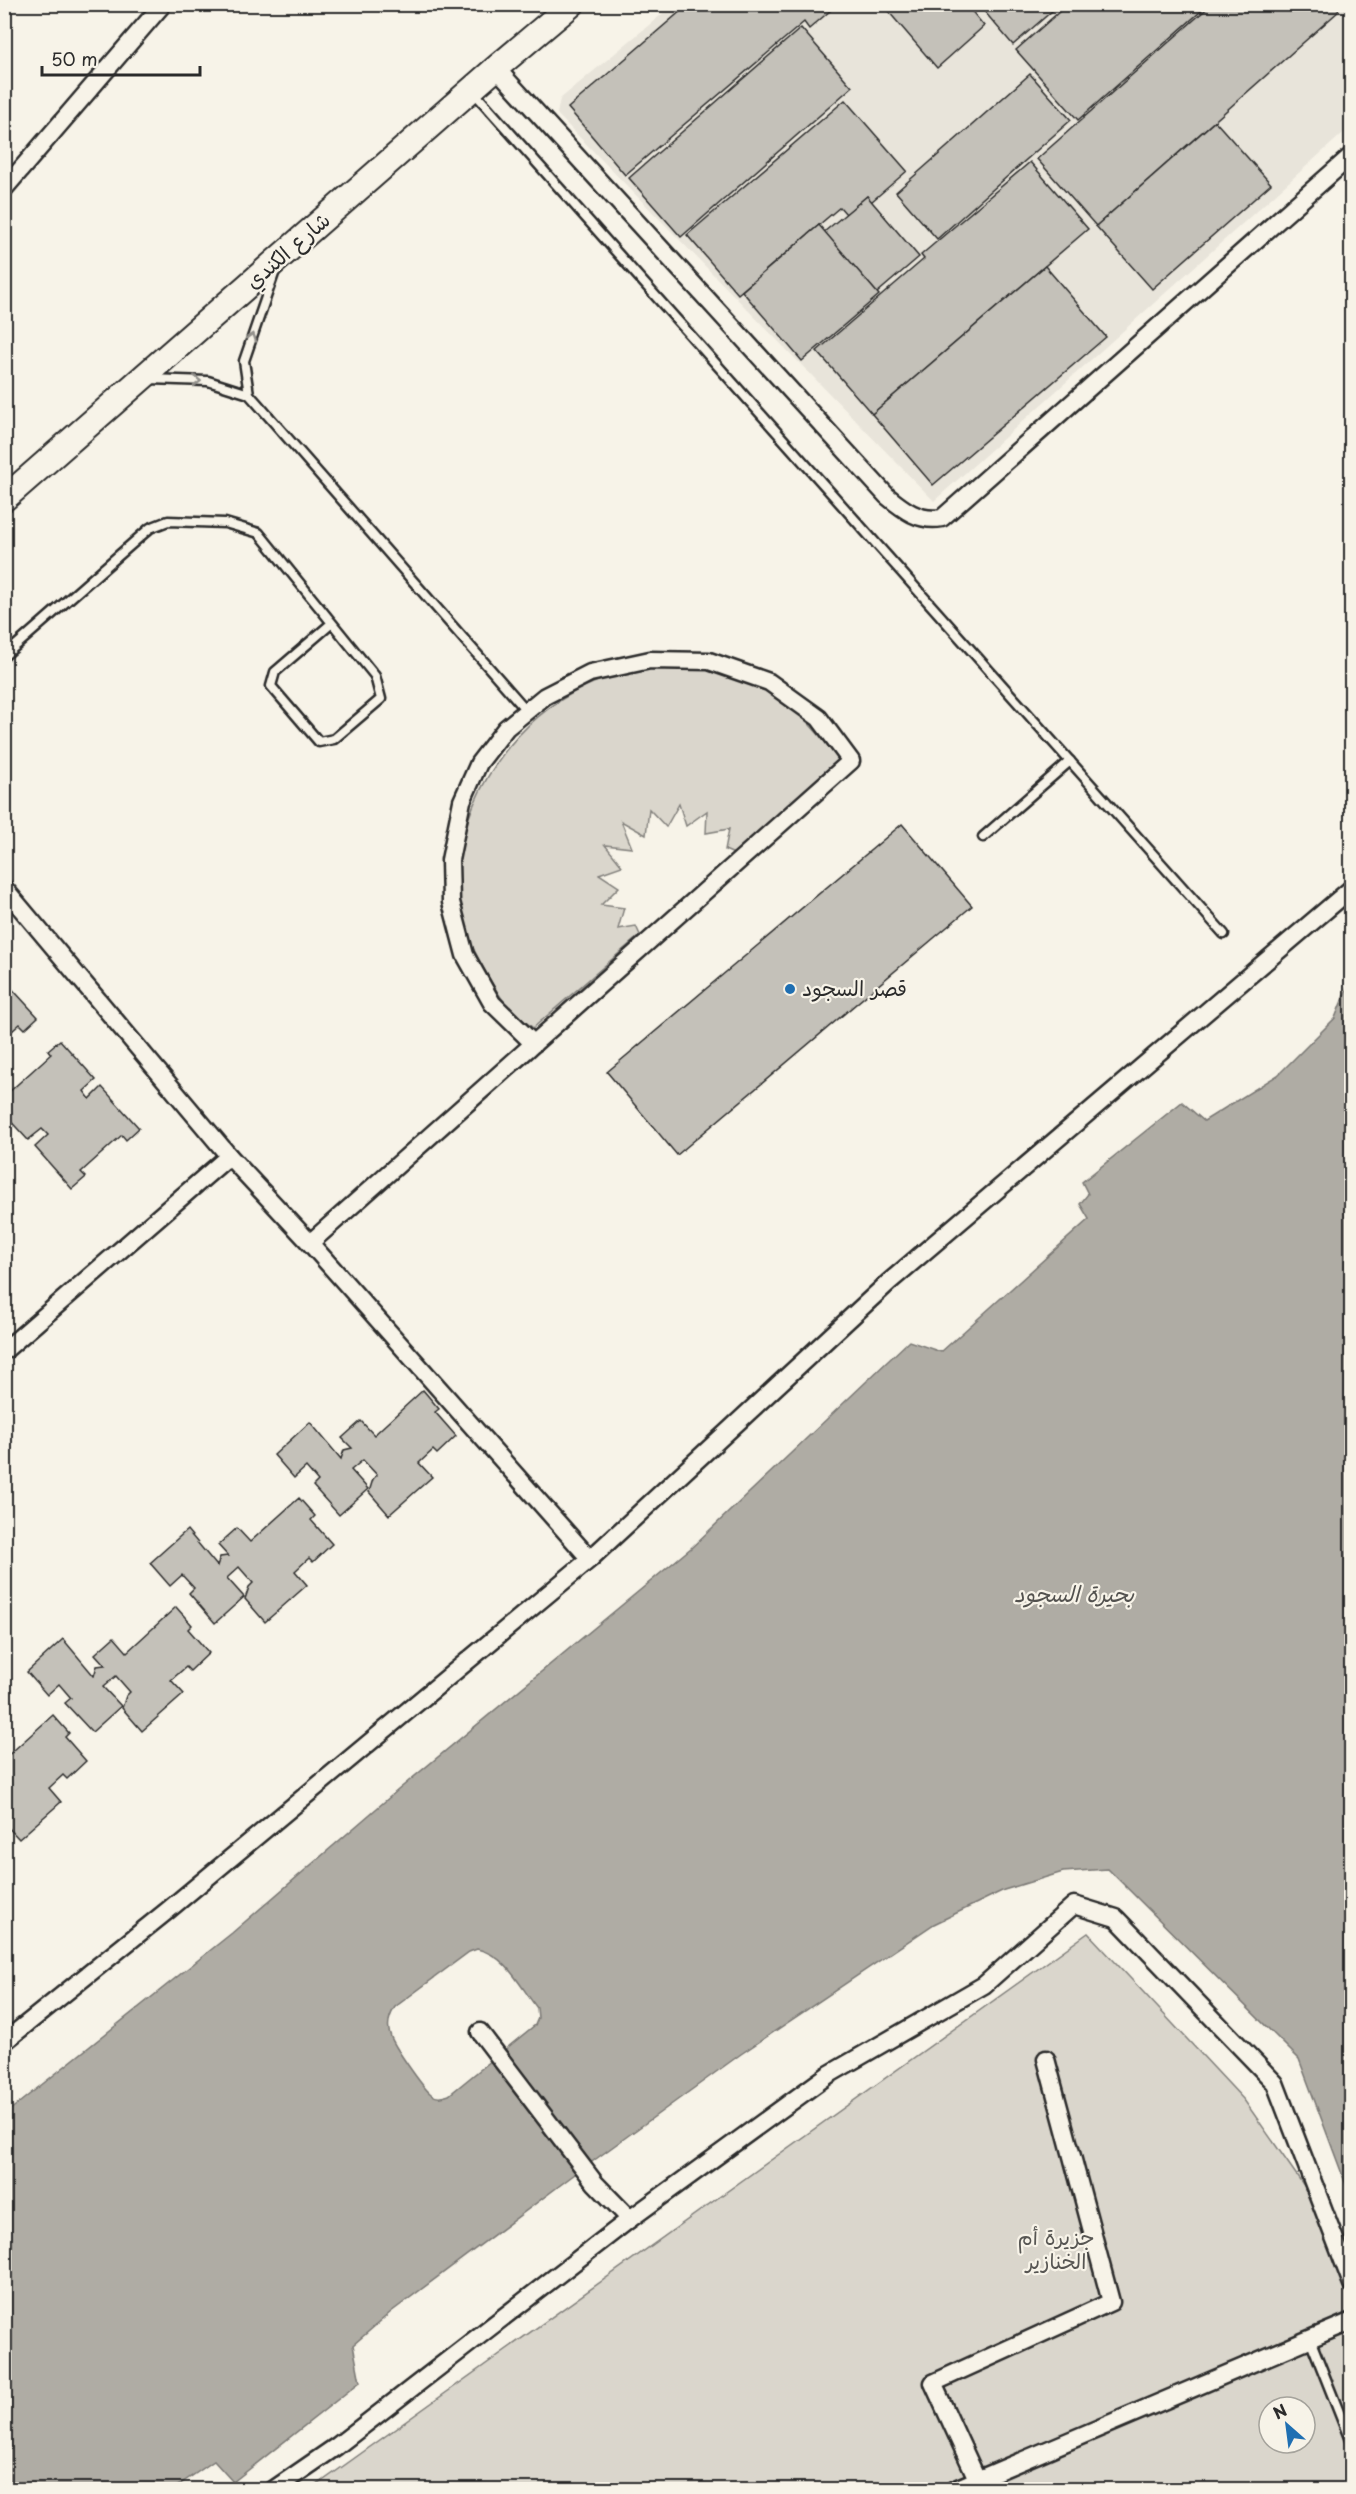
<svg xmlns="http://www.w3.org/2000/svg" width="1356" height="2494" viewBox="0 0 1356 2494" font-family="'Playpen Sans','Playpen Sans Arabic',sans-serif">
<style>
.built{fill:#e8e4da}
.green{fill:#dad6cc;stroke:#82807c;stroke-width:1.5;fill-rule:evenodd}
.water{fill:#afaca4;stroke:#7a7874;stroke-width:1.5;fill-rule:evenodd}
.building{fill:#c4c1b9;stroke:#2b2b2b;stroke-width:1.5}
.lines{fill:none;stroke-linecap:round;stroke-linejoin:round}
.lane-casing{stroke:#2b2b2b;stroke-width:13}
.street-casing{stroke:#2b2b2b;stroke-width:21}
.secondary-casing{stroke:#2b2b2b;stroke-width:28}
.lane{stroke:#f7f3e8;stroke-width:8}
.street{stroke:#f7f3e8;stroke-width:16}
.secondary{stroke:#f7f3e8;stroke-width:24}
.oneway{stroke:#918f8a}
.poi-dot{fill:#1f6fb2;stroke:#f7f3e8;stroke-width:2}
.labels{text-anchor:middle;stroke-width:4.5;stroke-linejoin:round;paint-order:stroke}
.street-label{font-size:21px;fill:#2b2b2b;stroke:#f7f3e8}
.poi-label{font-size:21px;fill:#2b2b2b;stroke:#f7f3e8;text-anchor:start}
.park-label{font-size:21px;fill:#575653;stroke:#f7f3e8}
.water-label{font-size:22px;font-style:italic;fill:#53524f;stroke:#f7f3e8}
</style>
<rect width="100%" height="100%" fill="#f7f3e8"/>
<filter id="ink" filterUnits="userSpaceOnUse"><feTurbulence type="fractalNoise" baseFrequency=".0167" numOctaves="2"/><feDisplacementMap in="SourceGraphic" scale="12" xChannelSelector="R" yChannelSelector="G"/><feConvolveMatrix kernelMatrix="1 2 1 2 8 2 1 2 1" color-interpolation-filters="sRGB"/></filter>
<g filter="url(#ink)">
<path class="built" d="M1349,4L1351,7V126L934,501L557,114L560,99L673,5Z"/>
<g class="green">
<path d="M692,665C710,669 730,672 747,679C788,699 814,725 840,762L734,854L725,850L729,829L706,833L707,811L686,826L679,804L666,827L649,809L646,835L621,821L632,848L605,845L622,866L599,874L619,887L601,905L624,908L618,929L636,926L640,935L533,1028C526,1022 519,1017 512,1011C495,994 462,931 457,907C455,898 458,885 458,876C461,796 514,720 586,686C620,670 656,668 692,665Z"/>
<path d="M1088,1933L1244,2100L1351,2253V2489L310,2490ZM1269,2407H1305V2443H1269Z"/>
</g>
<path class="water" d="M1351,983V2198L1299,2059L1108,1869L1063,1872L1004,1890L934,1924L741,2054L571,2177L391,2312L353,2345L360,2382L233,2482L214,2461L173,2489L5,2490V2114L232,1933L398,1790L691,1548L909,1341L941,1352L1089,1219L1080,1204L1088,1194L1082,1182L1182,1102L1204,1121L1278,1075L1335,1018L1347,988ZM477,1949C506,1955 520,1986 537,2008L538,2018L535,2025L449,2095C442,2097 437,2099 431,2094C423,2088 392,2044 390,2034C386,2024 390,2015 395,2007L469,1952Z"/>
<g class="building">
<path d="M689,4H838L809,29L804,22L625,175L568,108Z"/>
<path d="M882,4H966L984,26L937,68Z"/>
<path d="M978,4H1060L1013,45Z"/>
<path d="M1068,4H1209L1078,120L1016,50Z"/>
<path d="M1212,4H1334L1339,11L1096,226L1037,159Z"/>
<path d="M801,28L852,87L681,237L629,178Z"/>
<path d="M1030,74L1071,120L937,239L896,192Z"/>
<path d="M845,100L907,171L871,202L867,196L846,214L840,207L738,294L687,235Z"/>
<path d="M1215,121L1271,184L1152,289L1096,226Z"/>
<path d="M1030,162L1088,229L872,414L817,351L924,259L921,255Z"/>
<path d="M867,196L919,257L877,293L824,232Z"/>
<path d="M819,225L879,295L802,361L742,291Z"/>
<path d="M1045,266L1106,337L933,485L872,414Z"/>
<path d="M902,824L972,906L677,1155L607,1072Z"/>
<path d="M4,980L38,1017L25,1029L20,1024L4,1038Z"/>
<path d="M60,1040L96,1080L84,1091L90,1099L102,1087L139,1128L126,1140L122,1135L81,1172L86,1177L72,1189L35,1147L48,1135L42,1129L28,1140L4,1114V1088L9,1092L51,1054L48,1050Z"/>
<path d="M423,1390L439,1409L435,1412L456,1436L437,1454L433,1450L419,1463L432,1477L389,1515L369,1492L373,1479L377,1475L363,1460L351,1470L368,1489L339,1515L313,1486L318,1481L306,1467L294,1478L274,1455L310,1422L341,1459L344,1450L352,1448L342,1438L361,1421L374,1435Z"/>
<path d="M299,1498L315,1516L311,1520L332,1544L313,1562L309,1558L295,1571L307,1585L265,1622L245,1599L249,1587L253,1583L239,1567L227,1578L244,1597L215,1623L189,1593L194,1588L182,1575L170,1586L150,1563L187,1530L217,1566L220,1557L228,1556L218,1545L237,1528L250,1542Z"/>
<path d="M176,1607L192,1625L188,1629L209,1653L190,1671L186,1667L171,1680L184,1694L142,1731L122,1708L126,1696L130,1692L116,1676L103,1687L121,1706L92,1732L65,1703L71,1698L59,1684L47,1695L27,1672L63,1639L94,1676L97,1666L105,1665L95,1654L114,1637L127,1652Z"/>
<path d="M53,1715L69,1733L65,1737L86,1761L67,1779L63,1775L49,1788L61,1802L19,1839L4,1823V1803L7,1800L4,1797V1759Z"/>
</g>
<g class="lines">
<g class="lane-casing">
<g id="lane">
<path d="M472,90L1224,934"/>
<path d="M149,379L208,381L249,394L527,711"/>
<path d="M249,394L244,361L275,271"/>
<path d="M4,656L150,528L168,521L225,523L259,533L375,676L381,699L334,739L319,742L271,686L275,672L332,623"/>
<path d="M983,837L1070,761"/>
<path d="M1310,2339L1352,2445"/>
</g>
</g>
<g class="street-casing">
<g id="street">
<path d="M496,68L887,496C904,510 919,522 942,518L1352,155"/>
<path d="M4,189L163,4"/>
<path d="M4,888L229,1156L310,1243L590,1559"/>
<path d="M310,1243L851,761L819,718L769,682L709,661L650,660L590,673L545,696L506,728L479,763L462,801L450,860L451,902L465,955L492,1003L534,1044"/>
<path d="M4,1351L229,1156"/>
<path d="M480,2032L595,2183L630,2219"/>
<path d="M4,2042L167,1911L590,1559L889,1282L1352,888"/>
<path d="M977,2479L933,2383L1111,2302L1046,2059"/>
<path d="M273,2490L337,2446L630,2219L828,2075L984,1985L1074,1905L1116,1918L1275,2083L1352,2284"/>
<path d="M953,2490L1352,2321"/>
</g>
</g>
<g class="secondary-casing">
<path id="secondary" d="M4,499L496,68L572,4"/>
</g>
<use href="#lane" class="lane"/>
<use href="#street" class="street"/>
<use href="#secondary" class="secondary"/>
</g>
<defs><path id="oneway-chevron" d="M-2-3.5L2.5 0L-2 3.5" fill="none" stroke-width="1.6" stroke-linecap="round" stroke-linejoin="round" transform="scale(1.5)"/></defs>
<g class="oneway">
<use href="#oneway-chevron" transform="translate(252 337) rotate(-72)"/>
<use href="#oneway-chevron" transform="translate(197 381) rotate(2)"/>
</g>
</g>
<circle class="poi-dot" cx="790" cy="989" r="6"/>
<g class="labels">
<g class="street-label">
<text transform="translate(288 251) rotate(-41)" y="7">شارع الكندي</text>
</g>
<g class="poi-label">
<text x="802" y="996">قصر السجود</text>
</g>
<g class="park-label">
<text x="1056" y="2245">جزيرة أم<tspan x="1056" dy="24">الخنازير</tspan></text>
</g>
<g class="water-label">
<text x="1074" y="1602">بحيرة السجود</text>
</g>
</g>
<rect width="1356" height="2494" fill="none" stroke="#f7f3e8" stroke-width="24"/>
<rect x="12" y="12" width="1332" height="2470" fill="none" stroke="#2b2b2b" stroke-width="2" filter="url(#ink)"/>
<g transform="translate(1287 2425) rotate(332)"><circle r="28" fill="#f7f3e8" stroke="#a5a39c" stroke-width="1.5"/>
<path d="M0-4.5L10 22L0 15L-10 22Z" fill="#1f6fb2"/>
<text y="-9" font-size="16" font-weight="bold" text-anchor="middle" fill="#2b2b2b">N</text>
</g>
<path d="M42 66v9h158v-9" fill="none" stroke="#2b2b2b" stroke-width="3"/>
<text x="51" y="66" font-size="18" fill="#2b2b2b" stroke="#f7f3e8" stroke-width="4.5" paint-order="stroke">50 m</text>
</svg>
